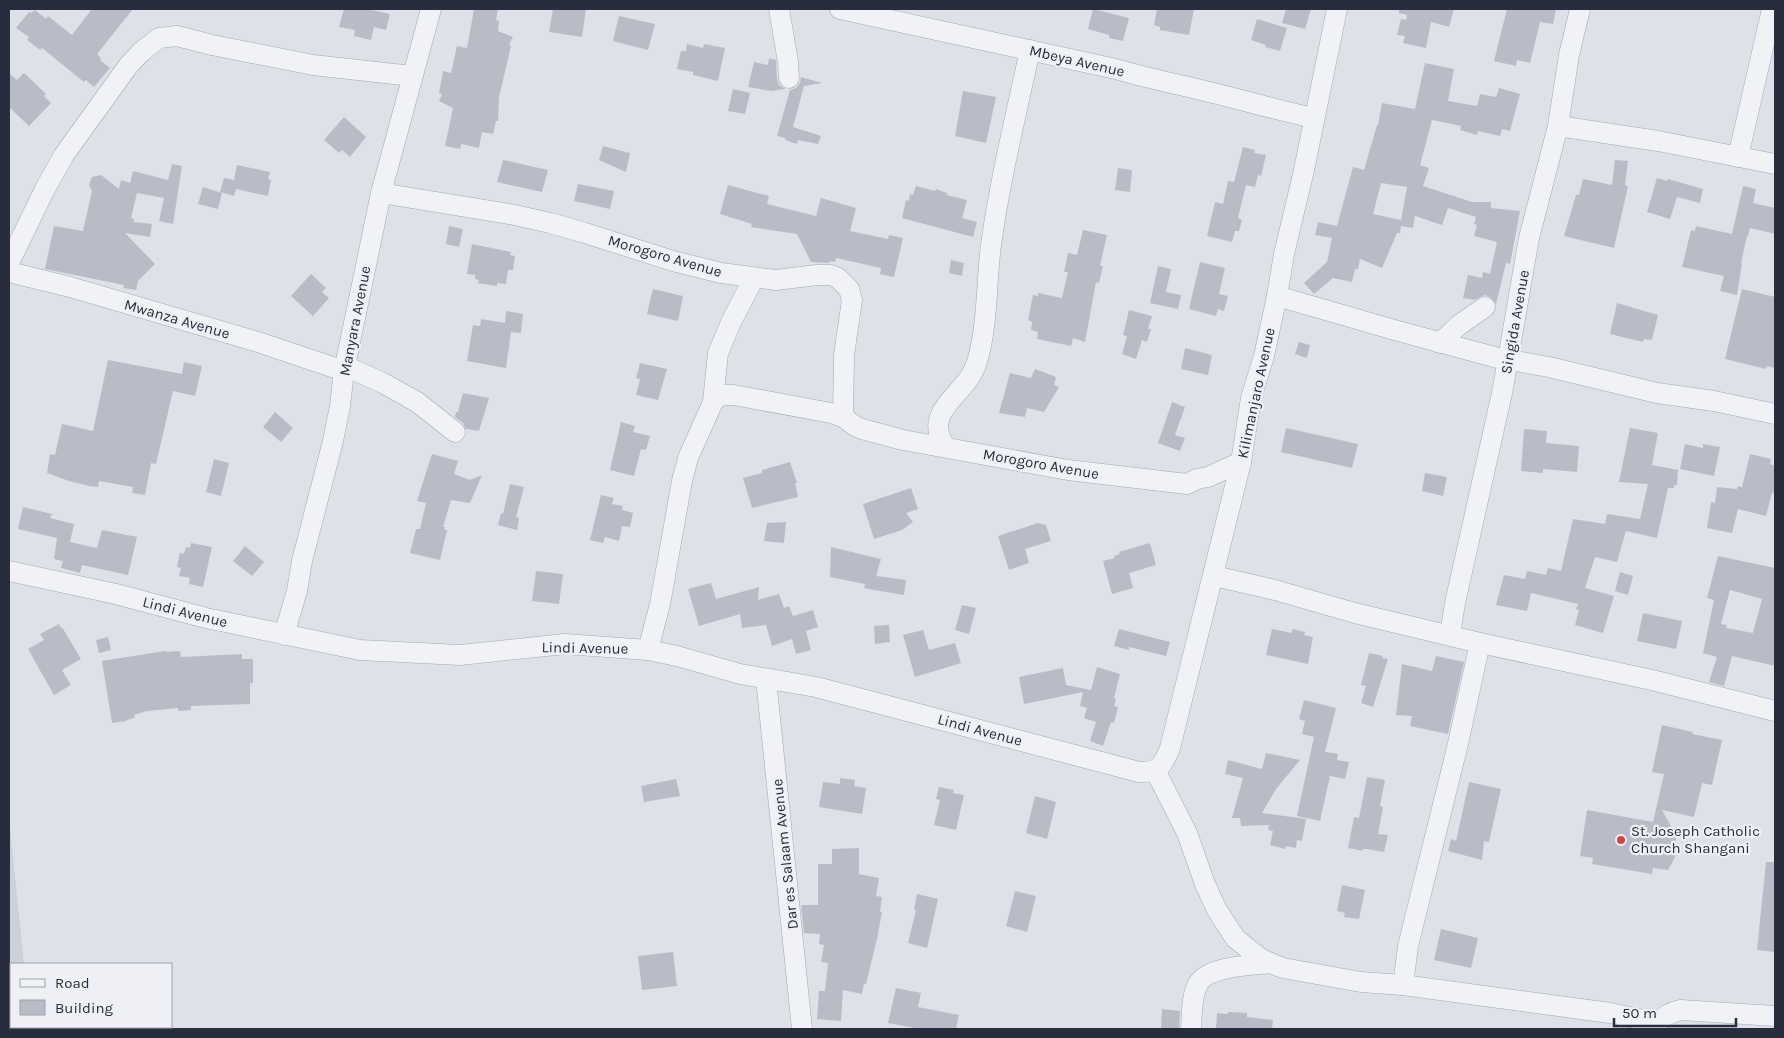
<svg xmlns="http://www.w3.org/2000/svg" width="1784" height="1038" viewBox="0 0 1784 1038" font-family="Karla,sans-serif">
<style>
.built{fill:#cdd0da}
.building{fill:#b9bcc7;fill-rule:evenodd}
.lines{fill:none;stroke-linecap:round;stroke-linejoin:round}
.street-casing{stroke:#a4a7b2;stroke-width:21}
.street{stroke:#f1f2f6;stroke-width:20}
.poi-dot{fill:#ca4747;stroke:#eef0f5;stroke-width:2}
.labels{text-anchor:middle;stroke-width:4.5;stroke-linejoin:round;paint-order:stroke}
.street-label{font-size:15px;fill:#282d3e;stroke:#eef0f5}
.poi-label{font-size:15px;fill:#282d3e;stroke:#eef0f5;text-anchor:start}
</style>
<rect width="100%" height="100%" fill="#dfe1e8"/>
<path class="built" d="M9,817L24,964H11V1027H30V1029H9Z"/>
<g class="building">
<path d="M92,9H133L97,54L101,58L100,60L110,68L94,87L86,80L84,82L42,48L40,50L27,40L29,37L16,28L29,12L31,13L35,10L46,19L48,16L72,35Z"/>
<path d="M344,9H367L390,14L386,30L374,27L371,40L354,36L355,30L339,27Z"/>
<path d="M474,9H498L496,20L499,21L498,31L513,37L509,45L511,46L499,97L498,121H496L493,134L482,132L479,148L461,144L460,149L445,146L453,108L439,101L442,94L439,93L443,71L451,73L457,46L467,48Z"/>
<path d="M553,9H586L582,37L549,32Z"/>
<path d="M1093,9L1129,18L1123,41L1109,38V35L1088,29Z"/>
<path d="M1157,9H1194L1189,35L1160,30V27L1154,25Z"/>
<path d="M1286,9H1311L1305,29L1282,23Z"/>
<path d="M1399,9H1454L1449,27L1431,22L1426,48L1403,43L1405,36L1397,35L1401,19L1406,20L1407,15L1399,13Z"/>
<path d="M1507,9H1556L1553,24L1540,22L1530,63L1517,60L1516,66L1494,61Z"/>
<path d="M619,16L655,24L648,50L613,41Z"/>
<path d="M1257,19L1287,28L1280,51L1265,47L1266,45L1251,40Z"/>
<path d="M687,44L703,48L704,44L725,48L718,81L693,75V72L677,69L681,51H686Z"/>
<path d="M769,58L776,60L777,79L779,85L785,89L771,91L748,87L754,62L768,65Z"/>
<path d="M1425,63L1454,69L1448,101L1477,106L1480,94L1496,97L1499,88L1520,94L1510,131L1502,129L1500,136L1478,131L1477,135L1460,130L1461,126L1432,120L1420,165L1429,168L1423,186L1472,202H1491V208L1520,211L1510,264L1506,263L1496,304L1490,297L1485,295L1474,300L1463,298L1468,275L1482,278L1483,272L1490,274L1497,242L1474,236L1477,225L1474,224L1476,217L1448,208L1442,225L1415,216L1413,228L1401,226L1400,233H1397L1382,268L1360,259L1358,269H1355L1352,282L1333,278L1314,294L1304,283L1327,262L1332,238L1315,235L1318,222L1337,226L1353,167L1364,170L1377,125H1378L1382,103L1415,109ZM1381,183L1407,187L1401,220L1373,214Z"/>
<path d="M9,73L17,80L24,73L46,94L44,96L51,103L29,126L9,107Z"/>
<path d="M801,77L822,83L804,86L793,127L821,136L818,144L798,140L797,144L785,140V138L777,136L790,90L796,88L800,83Z"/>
<path d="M733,89L750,93L745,114L728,111Z"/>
<path d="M963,91L996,97L986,143L955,136Z"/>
<path d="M344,117L366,137L350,157L342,150L339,153L324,140Z"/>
<path d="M603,146L630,153L626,172L599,160Z"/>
<path d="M1243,147L1255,150L1254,153L1266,155L1261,176L1258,175L1255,187L1246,185L1238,218L1242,220L1239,231H1235L1232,242L1207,236L1215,202L1223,204L1228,181L1234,182Z"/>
<path d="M503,160L548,170L542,192L497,182Z"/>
<path d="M1615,160L1628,161L1625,185L1628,186L1614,248L1564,236L1576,195H1579L1583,179L1612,185Z"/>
<path d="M172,164L182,166L173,224L159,221L164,198L137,193L131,218L134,219V222L152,224L150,237L125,233L155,264L138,281L136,290L123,288L124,285L45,269L54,226L83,231L92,191L89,185L92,177L101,175L119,189L121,180L130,183L133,171L168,180Z"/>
<path d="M237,165L270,172L268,179L271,180L268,196L236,189L234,196L220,192L224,178L234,180Z"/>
<path d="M1118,168L1132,170L1130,192L1115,190Z"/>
<path d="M1657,178L1667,181L1668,179L1703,189L1700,203L1677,197L1670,219L1647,212Z"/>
<path d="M578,184L614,191L610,209L574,201Z"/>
<path d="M728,185L769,196L767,204L816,216L821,198L856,208L850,231L888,239L889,235L903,238L894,277L880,274L881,268L836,258L835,262L830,261L829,263L811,262L797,234L751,227L752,224L720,214Z"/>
<path d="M916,186L935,191L936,189L947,193V195L967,200L962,218L977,222L973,237L902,218L906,200L909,201L910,194L913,195Z"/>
<path d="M1743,186L1756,189L1753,203L1775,208V234L1750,228L1748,236H1747L1741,263H1742L1737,295L1720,291L1724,276L1682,267L1691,230L1695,231L1696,226L1732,234Z"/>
<path d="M203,187L222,193L218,209L198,204Z"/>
<path d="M449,226L463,229L459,247L446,244Z"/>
<path d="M1083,230L1107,235L1100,266H1103L1099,283L1096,282L1085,342L1073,338L1071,346L1037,339L1038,332L1031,330L1032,322L1028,320L1033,295L1038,296V293L1062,298L1068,272H1064L1068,253L1077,255Z"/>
<path d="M472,244L511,252L510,255L515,256L513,270H508L506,284L497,283V286L478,283L479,280L475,279V275L467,274Z"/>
<path d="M951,260L964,263L962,276L949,273Z"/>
<path d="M1200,262L1225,268L1219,294L1228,296L1224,311L1218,309L1216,316L1189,309Z"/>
<path d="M1158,266L1171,269L1166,292L1181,295L1178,309L1150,303Z"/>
<path d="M311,274L326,288L322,292L329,298L313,316L291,296Z"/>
<path d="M653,289L683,296L678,321L647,314Z"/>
<path d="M1742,289L1775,297V368L1767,366L1766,369L1725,359Z"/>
<path d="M1617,303L1658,315L1652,340L1644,339L1643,342L1610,334Z"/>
<path d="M1129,310L1152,316L1148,329H1151L1147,342L1142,340L1136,359L1122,354L1127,336L1123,335Z"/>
<path d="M506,311L523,314L521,333L511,332L506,368L467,361L473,325L480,326L481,319L505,323Z"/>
<path d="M1299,342L1310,345L1307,358L1295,354Z"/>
<path d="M1185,348L1212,355L1208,375L1181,369Z"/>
<path d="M108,360L182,374L184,362L202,366L195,396L173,391L156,464L151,463L145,495L132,493L133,487L99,481L98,487L89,486L69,481L47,473L50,454L55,455L62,424L93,431Z"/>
<path d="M640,363L667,369L658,400L636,395L640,379L636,378Z"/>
<path d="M1035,369L1054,376L1056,378L1054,385L1059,387L1044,412L1027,408L1025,417L999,413L1010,373L1031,378Z"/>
<path d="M463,393L489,398L479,431L466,429L463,423L455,417L456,412H458Z"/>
<path d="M1172,402L1185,407L1175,435L1185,438L1180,451L1158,443Z"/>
<path d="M275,412L293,428L281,442L263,427Z"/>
<path d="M621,422L635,426L633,432L650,436L646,450L641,449L634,476L610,470Z"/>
<path d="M1286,428L1358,444L1352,468L1281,452Z"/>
<path d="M1630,428L1658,433L1652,465L1678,470L1677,485H1674V488H1668L1657,538L1626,531L1617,562L1595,557L1585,588L1614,596L1603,633L1575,625L1579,610L1576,609L1578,604L1531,593L1527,611L1496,605L1504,575L1525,579L1527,571L1546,575L1548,568L1561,571L1573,519L1605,524L1607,514L1640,519L1648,484L1619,482Z"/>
<path d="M1524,429L1547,431L1546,443L1579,446L1577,472L1543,469V473L1521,471Z"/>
<path d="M1685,444L1703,448V444L1720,447L1714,476L1680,469Z"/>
<path d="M432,454L458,461L454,474L470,480L482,475L470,503L451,500L443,527H445L444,530H447L440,560L410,553L416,529H420L426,503L417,501Z"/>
<path d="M1750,454L1771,459L1770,464L1775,466V493H1772L1766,516L1738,509L1732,533L1707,528L1711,502L1715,503L1717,487L1737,489L1738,486L1742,487Z"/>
<path d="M214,459L229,463L221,496L206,492Z"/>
<path d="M790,462L797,483H795L798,497L752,508L743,478L762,473V470Z"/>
<path d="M1425,473L1447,477L1443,496L1422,491Z"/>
<path d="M510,484L524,487L516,517L519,518L517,530L498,525L501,513L503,514Z"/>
<path d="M911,488L918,509L906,513L913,522L902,530L874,539L863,504Z"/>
<path d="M601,495L614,498L612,504L623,506L622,510L633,513L630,527L622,526L619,541L605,537L603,543L590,540Z"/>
<path d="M23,507L52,514L50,518L74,524L70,542L97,548L102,530L137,537L128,575L82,565L80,573L61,568L63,561L54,559L57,538L18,529Z"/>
<path d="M786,522L784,543L764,541L767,523Z"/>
<path d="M1038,523L1046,525L1051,541L1025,549L1029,563L1009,570L998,536Z"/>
<path d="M191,543L212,547L203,587L189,584L190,578L179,576L181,568L177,567L180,553L184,554L186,547L190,548Z"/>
<path d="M1150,543L1156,565L1129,573L1133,588L1112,594L1103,561L1115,558L1114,556L1120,554L1119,552Z"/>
<path d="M245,546L264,562L252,576L233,561Z"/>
<path d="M831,547L881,559L876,576L906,580L904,595L874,590L864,588L865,584L830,577Z"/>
<path d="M1718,556L1775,568V666L1732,656L1724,686L1709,682L1717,657L1703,653L1714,600L1707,598ZM1730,590L1762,599L1753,633L1726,628L1727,625L1721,624Z"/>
<path d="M536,571L563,574L559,604L532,601Z"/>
<path d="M1620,572L1633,576L1628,595L1615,591Z"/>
<path d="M711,583L716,599L759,587L758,600L779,594L784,608L789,606L793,616L813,610L818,627L806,631L811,650L796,654L792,639L772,646L766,625L742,628L740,614L699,626L688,589Z"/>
<path d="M962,605L976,608L969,634L955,630Z"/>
<path d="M1643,613L1682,621L1676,649L1637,641Z"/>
<path d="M59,624L61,628L62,627L81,659L62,670L71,685L54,695L28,649L44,640L40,634Z"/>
<path d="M889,625L890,642L875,644L874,626Z"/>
<path d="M1119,629L1170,642L1166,656L1129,647V650L1114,646Z"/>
<path d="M1272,629L1292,633V629L1305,632L1304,635L1313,637L1308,664L1266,655Z"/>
<path d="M923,630L929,650L955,643L961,663L915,677L903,635Z"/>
<path d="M108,637L111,650L99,653L96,640Z"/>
<path d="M165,651L166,652L180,651L181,657L242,654V659H253V683H250V704L191,706V710L178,711V708L147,711L134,715L135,718L126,720L127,721L112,723L102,661Z"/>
<path d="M1369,653L1383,656L1382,658L1388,659L1373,707L1361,703L1366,686L1361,685Z"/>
<path d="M1436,656L1464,662L1448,734L1410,726L1412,716L1396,715L1402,664L1432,671Z"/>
<path d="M1097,667L1120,674L1114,698L1116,699L1114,706L1118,707L1114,723L1111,722L1103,746L1090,741L1096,722L1084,718L1087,708L1080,706L1083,692L1024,704L1019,677L1063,668L1066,685L1091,690Z"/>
<path d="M1304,700L1336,708L1325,752L1338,754L1337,760L1349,762L1345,779L1330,776L1320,821L1297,816L1314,737L1302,734L1305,721L1299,719Z"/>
<path d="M1662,725L1693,732L1692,734L1722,740L1712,785L1702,783L1694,817L1662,810L1676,835V849L1675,857L1668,870L1653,868L1652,874L1592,864L1593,858L1580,856L1587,810L1653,822L1664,774L1652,772Z"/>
<path d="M1266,753L1300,760L1276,789L1262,813L1306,819L1302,841L1297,840L1296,848L1286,846L1285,849L1270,845L1273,831L1268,830L1269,825L1241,826L1240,818H1232L1243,778L1225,774L1228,760L1262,769Z"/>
<path d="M1367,777L1385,780L1380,806L1383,807L1378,834L1388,835L1384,852L1367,849H1363V851L1348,848L1354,817L1359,818Z"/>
<path d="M840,778L855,780L854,786L866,788L862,814L819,807L823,782L840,784Z"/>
<path d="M676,779L680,796L644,802L641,786Z"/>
<path d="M1469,782L1501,789L1489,842L1484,841L1482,860L1448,851L1451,839L1456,841Z"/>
<path d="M939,787L954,790L953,793L964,795L956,830L934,825L940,800L936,799Z"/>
<path d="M1035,796L1056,802L1047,839L1026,833Z"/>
<path d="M859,848V874L879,878L876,896L882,897L880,912H882L877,939L866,984H864L862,994L843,990L841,1021L817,1019L819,991H825L828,963L821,962L824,945L819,944L820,934L804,933L801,905H818V864H832V849Z"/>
<path d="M1766,862H1775V952L1757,950Z"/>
<path d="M1342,885L1365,890L1359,919L1344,917L1345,913L1337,911Z"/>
<path d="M1015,891L1036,896L1027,932L1006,926Z"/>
<path d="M917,894L938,899L927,948L908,943L916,910H914Z"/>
<path d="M1441,929L1478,938L1471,968L1434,960Z"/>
<path d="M673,952L677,986L642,990L638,956Z"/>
<path d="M896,988L921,993L918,1007L959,1015L956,1029H920L888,1023Z"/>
<path d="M1162,1009L1180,1011L1179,1029H1161Z"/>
<path d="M1228,1012L1247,1013V1017L1273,1020L1272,1029H1216L1217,1013L1228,1014Z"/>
</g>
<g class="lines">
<g class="street-casing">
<g id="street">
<path d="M779,9L788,62L789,78"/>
<path d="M840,9L1116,69C1148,79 1180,84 1213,93C1247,101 1280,111 1314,118"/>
<path d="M1558,126L1658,141L1775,164"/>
<path d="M1738,157L1772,9"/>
<path d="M381,193L515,215L550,223L582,232L673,261L721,273L776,280L817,275H831L838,278L849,289L852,300L844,355L843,417"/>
<path d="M9,263L45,189L64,155L128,66L141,52L159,38L177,36L212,45L313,65L412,76"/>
<path d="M9,272L70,287L258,342L344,371"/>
<path d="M1277,296L1398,331L1498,358L1549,367L1657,393L1714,401L1775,414"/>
<path d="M1440,343L1459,325L1485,307"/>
<path d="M345,366L383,383L417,402L455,432"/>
<path d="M713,402L718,353L732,320L754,278"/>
<path d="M945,447C921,409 967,396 977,362C988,325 986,284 991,245C1000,179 1016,115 1030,50"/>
<path d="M9,571L116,594L206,618L360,650L460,655L565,644L648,650L677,656L740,674L816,687L1139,772C1159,773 1163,765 1170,748L1241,462L1251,398L1264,356L1277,296L1284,254L1304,170L1337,9"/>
<path d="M1214,576L1275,590L1355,613L1480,643L1652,680L1775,711"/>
<path d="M284,635L297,591L302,561L333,441L340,406L344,371L381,193L431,9"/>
<path d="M1450,635L1455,603L1502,393L1529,238L1558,126L1569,55L1580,9"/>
<path d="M648,650L660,604L682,481L688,458L713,402L718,397L725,395H734L831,413L843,417L855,426L862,429L903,440L1068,470L1187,484L1197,479L1208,477L1241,462"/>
<path d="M766,679L802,1029"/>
<path d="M1155,770L1187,833L1205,884L1217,910L1235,938L1261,959L1283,968L1361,982L1403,985L1610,1013L1658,1023"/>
<path d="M1403,985L1408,946L1457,748L1480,643"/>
<path d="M1191,1029C1192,1015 1191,997 1198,984C1207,966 1253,965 1270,963"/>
<path d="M1653,1029C1660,1019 1668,1012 1681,1010L1775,1016"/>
</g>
</g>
<use href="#street" class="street"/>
</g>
<circle class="poi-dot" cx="1621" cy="840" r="5"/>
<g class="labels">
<g class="street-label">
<text transform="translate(1077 61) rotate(13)" y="5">Mbeya Avenue</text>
<text transform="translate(665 256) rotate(16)" y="5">Morogoro Avenue</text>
<text transform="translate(177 319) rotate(16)" y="5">Mwanza Avenue</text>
<text transform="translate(355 321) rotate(-79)" y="5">Manyara Avenue</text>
<text transform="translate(1515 322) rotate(-80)" y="5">Singida Avenue</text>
<text transform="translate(1256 393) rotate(-78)" y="5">Kilimanjaro Avenue</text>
<text transform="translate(1041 464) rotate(10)" y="5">Morogoro Avenue</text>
<text transform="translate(185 612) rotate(14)" y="5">Lindi Avenue</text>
<text transform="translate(585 648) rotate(1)" y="5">Lindi Avenue</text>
<text transform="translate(980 730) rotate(15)" y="5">Lindi Avenue</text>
<text transform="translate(785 854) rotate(-96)" y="5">Dar es Salaam Avenue</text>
</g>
<g class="poi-label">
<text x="1631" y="836">St. Joseph Catholic<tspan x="1631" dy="17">Church Shangani</tspan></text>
</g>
</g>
<rect width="1784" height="1038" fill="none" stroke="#282d3e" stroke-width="20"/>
<rect x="10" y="963" width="162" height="65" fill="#eef0f5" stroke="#9fa2ac"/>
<rect x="20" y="979" width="25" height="8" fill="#f1f2f6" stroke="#9fa2ac"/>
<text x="55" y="988" font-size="15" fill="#282d3e">Road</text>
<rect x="20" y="1000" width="25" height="15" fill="#b9bcc7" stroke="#9fa2ac"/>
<text x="55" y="1013" font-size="15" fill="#282d3e">Building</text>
<path d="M1614 1018v8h122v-8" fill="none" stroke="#282d3e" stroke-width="2.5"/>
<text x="1622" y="1018" font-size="15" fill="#282d3e" stroke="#eef0f5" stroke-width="4" paint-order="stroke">50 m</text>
</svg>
